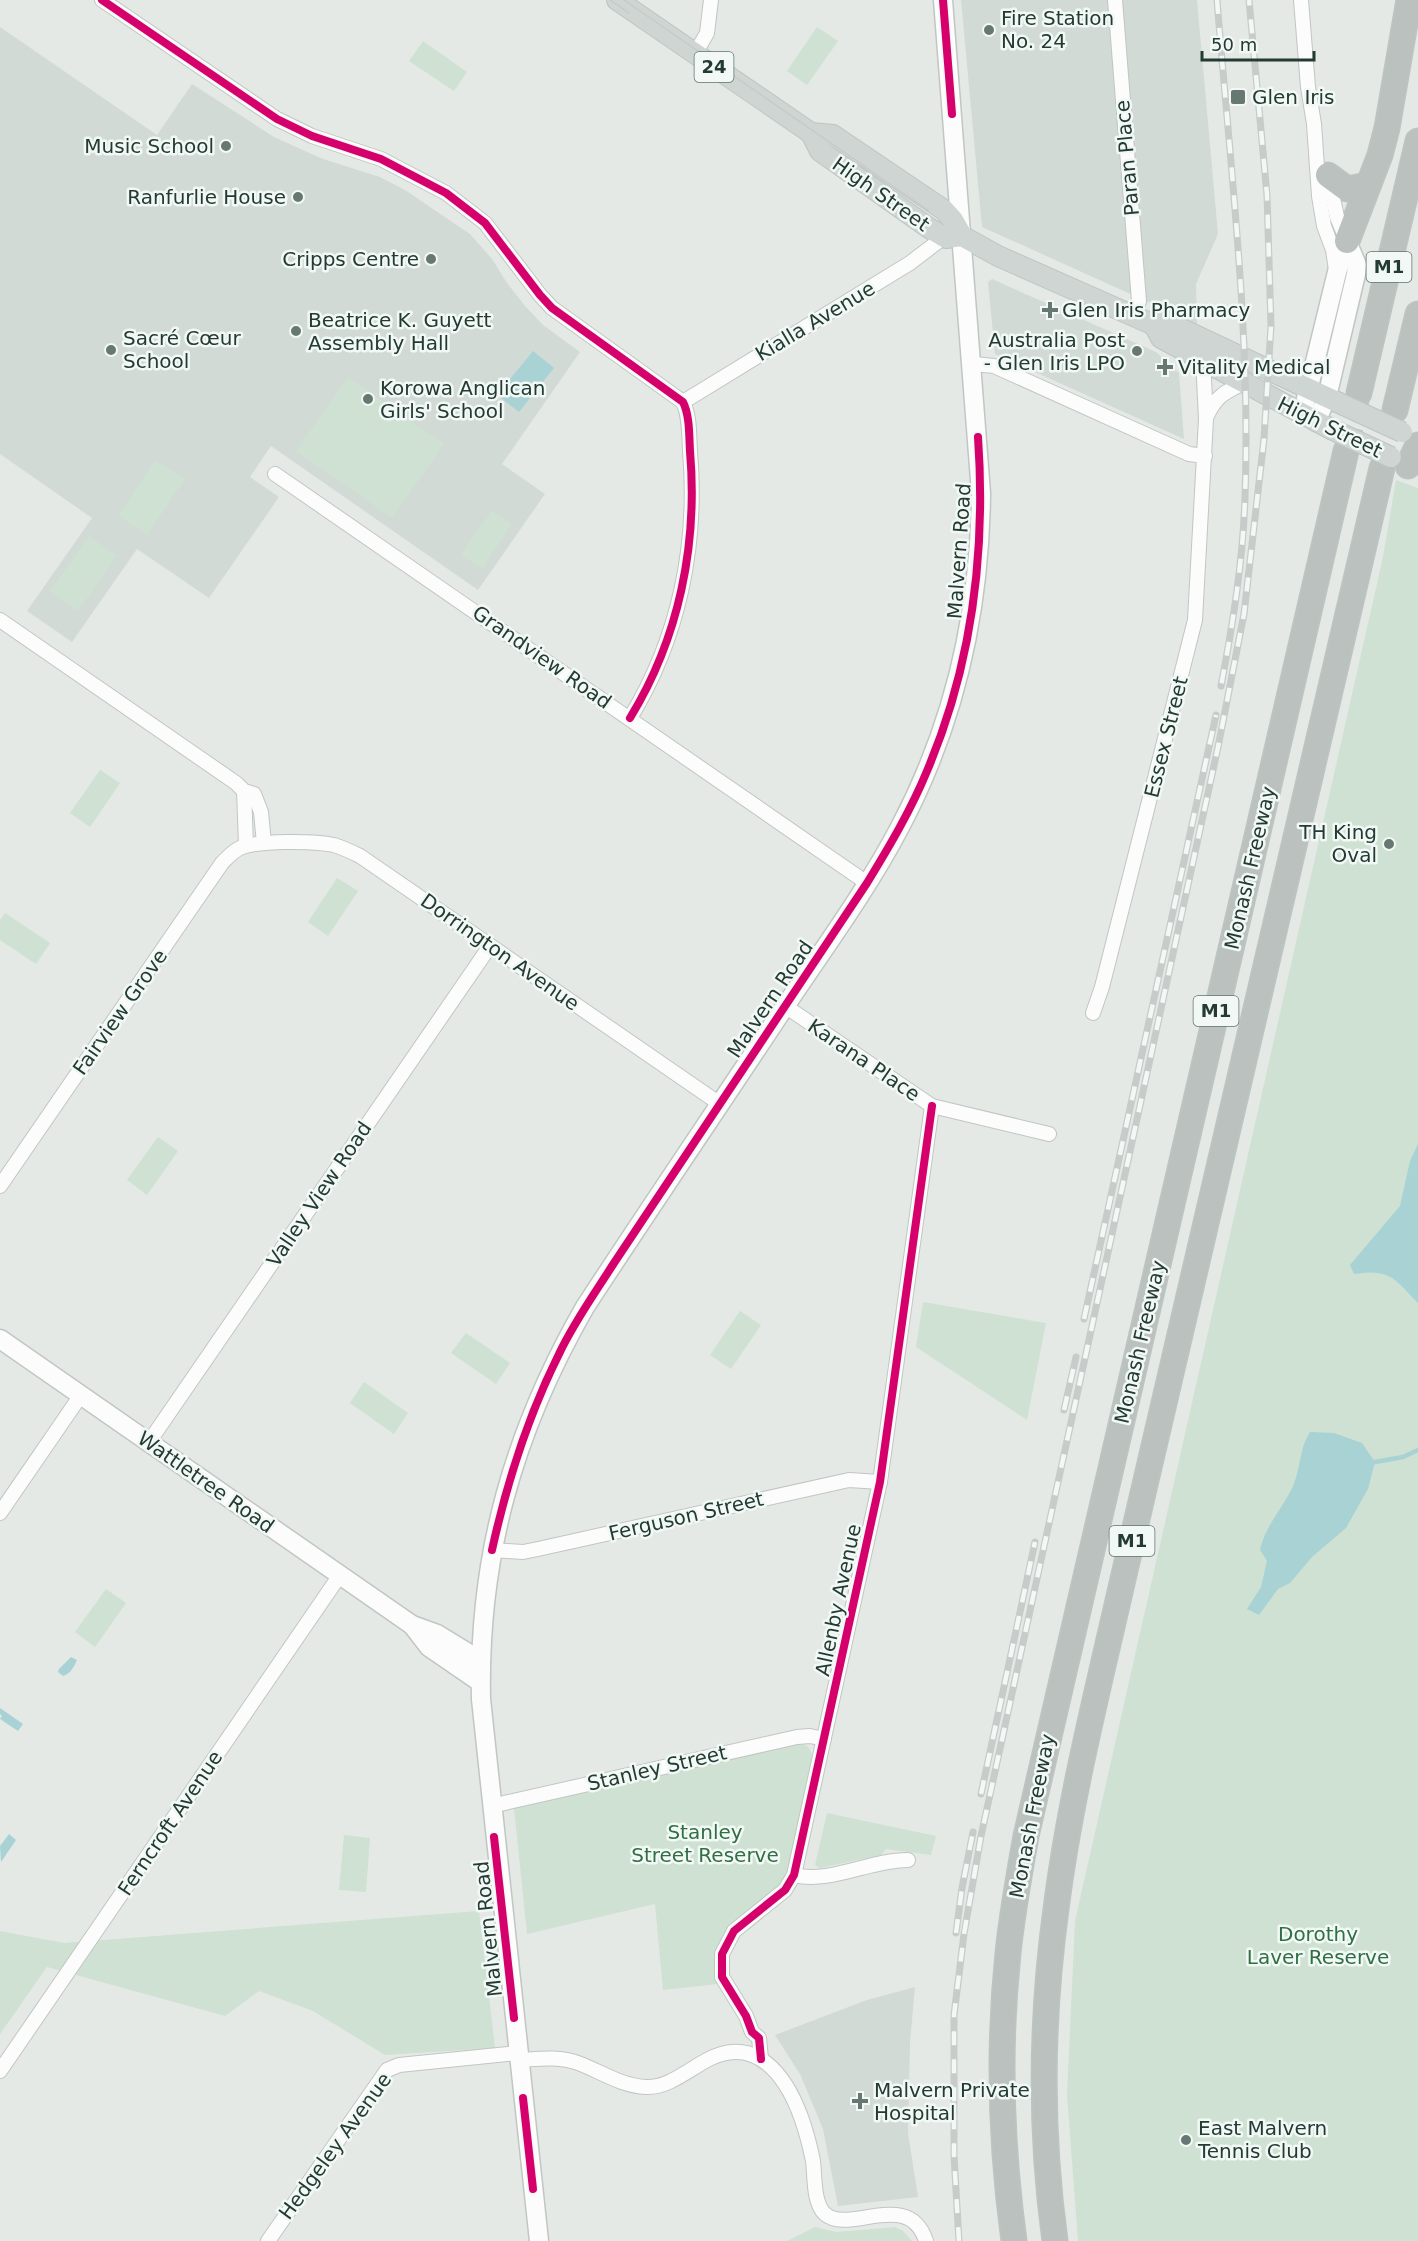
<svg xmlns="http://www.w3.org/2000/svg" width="1418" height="2241" viewBox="0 0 1418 2241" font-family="'DejaVu Sans',sans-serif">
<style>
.built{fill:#d2dad6}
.green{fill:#cee1d2}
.water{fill:#a8d2d4}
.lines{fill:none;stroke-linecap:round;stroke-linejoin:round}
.stream{stroke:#a8d2d4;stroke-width:4.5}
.highway-tunnel{stroke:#bdc6c2;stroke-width:24;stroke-dasharray:24 12;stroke-linecap:butt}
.street-casing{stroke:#c1c6c3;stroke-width:16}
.secondary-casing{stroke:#c0c6c3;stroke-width:21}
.primary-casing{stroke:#bdc5c2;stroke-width:22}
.highway-casing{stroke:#bdc5c2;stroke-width:27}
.street{stroke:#fbfcfb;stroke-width:14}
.secondary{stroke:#fbfcfb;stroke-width:18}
.primary{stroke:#ced5d2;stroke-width:20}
.highway{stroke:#bbc1bf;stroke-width:24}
.tram{stroke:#c7cbc9;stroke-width:1.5}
.rail-casing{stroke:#c7cbc9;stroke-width:7}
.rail{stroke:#f2f8f5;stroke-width:4.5;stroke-dasharray:14;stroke-linecap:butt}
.primary-bridge-casing{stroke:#bdc5c2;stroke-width:22;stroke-linecap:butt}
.primary-bridge{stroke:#ced5d2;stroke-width:20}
.cycleway-casing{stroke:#f2f8f5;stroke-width:11}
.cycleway{stroke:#d6006c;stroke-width:8}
.poi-dot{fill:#677872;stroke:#f2f8f5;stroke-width:2}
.labels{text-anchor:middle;stroke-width:5;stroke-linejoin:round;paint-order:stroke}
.shield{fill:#f2f8f5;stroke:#61746d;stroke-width:1.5}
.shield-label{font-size:18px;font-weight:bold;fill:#233b33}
.poi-label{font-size:20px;fill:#233b33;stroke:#f2f8f5;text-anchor:start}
.street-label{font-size:20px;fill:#233b33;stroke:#f2f8f5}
.park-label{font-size:20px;fill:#306f43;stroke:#f2f8f5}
</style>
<rect width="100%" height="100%" fill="#e4e9e6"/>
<g class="built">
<path d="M961,0H1197L1218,234L1196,284L1197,324L982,227Z"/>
<path d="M0,27L157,135L192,84L274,137L323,159L380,177L405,190L470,234L492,259L507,283L525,306L543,325L580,352L502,464L545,494L478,590L271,446L250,477L279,497L209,598L137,549L72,642L27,611L92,518L0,454Z"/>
<path d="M992,279L1156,352L1179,373L1184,439L995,354L988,282Z"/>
<path d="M915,1987L910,2042L908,2133L918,2197L838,2206L823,2129L800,2074L775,2035L867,2000Z"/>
</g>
<g class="green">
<path d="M817,27L838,41L807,85L787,71Z"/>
<path d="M423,41L467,72L454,91L409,61Z"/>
<path d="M348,377L444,444L392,518L296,451Z"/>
<path d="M155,460L185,479L147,535L118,516Z"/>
<path d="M1396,480L1418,488V2241H1078L1067,2095L1075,1921L1383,557Z"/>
<path d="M492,510L512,524L482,569L461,555Z"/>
<path d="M89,536L117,556L78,611L50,591Z"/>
<path d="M100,770L120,783L90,827L70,813Z"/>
<path d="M337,878L358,891L328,936L308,922Z"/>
<path d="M5,913L50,943L36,964L0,940V920Z"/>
<path d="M158,1137L178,1151L147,1195L127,1180Z"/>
<path d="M923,1302L1046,1323L1027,1420L916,1347Z"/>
<path d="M740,1311L761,1325L731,1369L710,1355Z"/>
<path d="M466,1333L510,1363L496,1384L451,1353Z"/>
<path d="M364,1382L408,1413L394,1434L350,1403Z"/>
<path d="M106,1589L126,1603L95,1647L75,1632Z"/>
<path d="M798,1744C809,1744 813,1751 812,1761L786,1876C780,1887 771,1892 762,1899C730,1922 708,1941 718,1984L663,1990L655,1904L527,1934L514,1808Z"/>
<path d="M827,1813L936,1836L931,1855L886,1849L881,1855L820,1868L815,1865Z"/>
<path d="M344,1835L370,1838L366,1892L339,1890Z"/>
<path d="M479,1911L495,2048L385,2055L313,2011L259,1991L225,2016L47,1967L0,2034V1931L64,1943Z"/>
<path d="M815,2227L836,2232L895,2227L903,2231L912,2241H787Z"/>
</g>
<g class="water">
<path d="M533,351L554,368L519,412L497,395Z"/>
<path d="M1418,1144V1303C1395,1279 1390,1268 1354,1274L1350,1265L1400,1206L1410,1161Z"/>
<path d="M1310,1432L1334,1433L1362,1443L1375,1462L1368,1489L1346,1528L1312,1557L1290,1583L1278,1589L1259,1615L1247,1609L1261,1587L1267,1561L1260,1550C1265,1526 1283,1508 1293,1486C1301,1468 1299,1449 1310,1432Z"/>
<path d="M71,1657L77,1660C74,1667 70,1674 63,1676L58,1672L59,1669Z"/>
<path d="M0,1708L23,1724L18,1731L0,1719L2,1716L0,1714Z"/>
<path d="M9,1834L16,1840L1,1862L0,1846Z"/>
</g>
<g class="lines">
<path class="stream" d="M1375,1462L1403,1457L1418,1450"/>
<path class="highway-tunnel" d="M1346,451L1359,393"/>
<g class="street-casing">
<g id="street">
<path d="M102,0L277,119L312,136L381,159L446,193L485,223L540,295L552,308L683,402C690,416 689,436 690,451C698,545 679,638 630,718"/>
<path d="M1115,0L1139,301L1134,316"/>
<path d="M1301,0L1308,87L1314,124L1319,196L1324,226L1333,250L1336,270"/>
<path d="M695,54L707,33L711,0"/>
<path d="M1328,175L1337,217L1347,241"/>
<path d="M973,364L994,366L1189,454L1205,456"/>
<path d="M683,402L910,263L944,237"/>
<path d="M1207,416C1215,397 1226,391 1244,383"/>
<path d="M275,474L867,883"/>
<path d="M0,620L236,783L244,791L254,794L261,812L264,843"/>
<path d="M244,791L246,845"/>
<path d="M785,1006L932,1106L1049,1134"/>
<path d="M1093,1013L1102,987L1195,620L1206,419L1203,359"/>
<path d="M0,1186L222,863C228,857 233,851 240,848C258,840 315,841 334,845C343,848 352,852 360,856L720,1104"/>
<path d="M149,1442L490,946"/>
<path d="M0,1513L81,1395"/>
<path d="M492,1550L523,1552L538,1549L849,1480L880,1482"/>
<path d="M491,1806L797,1737L810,1736L824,1739"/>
<path d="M794,1875C830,1884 870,1860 908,1860"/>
<path d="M761,2059L759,2038L752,2032L746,2016L722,1977V1954L734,1931L785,1890L794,1875L880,1482L932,1106"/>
<path d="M519,2060C539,2059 558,2056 578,2063C600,2071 621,2086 646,2087C668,2088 688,2070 707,2060C756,2034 786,2076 801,2117C806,2131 810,2146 813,2161C815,2176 813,2203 825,2214C849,2235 909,2188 926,2241"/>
<path d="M0,2071L340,1575"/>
<path d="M268,2241L387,2070L399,2065L518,2053"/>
</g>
</g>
<g class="secondary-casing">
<g id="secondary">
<path d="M1302,415L1337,272L1347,241"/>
<path d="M1316,422L1327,397L1356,274L1357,265L1347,241"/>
<path d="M0,1339L412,1625L437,1634L481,1661"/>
<path d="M412,1625L429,1647L480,1682"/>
<path d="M539,2241L481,1699C478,1555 514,1431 585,1307C649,1209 715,1112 780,1014C821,952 866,892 900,827C955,723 980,610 981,493L943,0"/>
</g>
</g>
<g class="primary-casing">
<g id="primary">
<path d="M617,0L811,133L833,135L944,210L953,220L962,236L998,256L1154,325L1167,322L1337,402"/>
<path d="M811,133L820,151L929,228L946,238L962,236"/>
<path d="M1154,325L1161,338L1331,429"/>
</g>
</g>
<g class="highway-casing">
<g id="highway">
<path d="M1328,175L1347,189L1368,185"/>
<path d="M1347,241L1380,155L1387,128L1409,0"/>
<path d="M1359,393L1418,141"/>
<path d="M1395,410L1418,314"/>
<path d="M1408,466L1418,445"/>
<path d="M1014,2241C1001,2146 998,2049 1008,1953C1012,1914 1019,1875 1026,1836L1346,451"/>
<path d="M1055,2241C1040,2132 1041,2019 1056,1909C1070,1798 1098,1689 1123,1579L1382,468"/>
</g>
</g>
<use href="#street" class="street"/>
<use href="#secondary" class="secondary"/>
<use href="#primary" class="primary"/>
<use href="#highway" class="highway"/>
<g class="tram">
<path d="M610,0L629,13"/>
<path d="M624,0L929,211"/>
</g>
<g class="rail-casing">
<g id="rail">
<path d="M1217,0C1230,165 1251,332 1245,497C1243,561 1233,623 1221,686"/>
<path d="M1084,1319L1216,715"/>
<path d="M1064,1410L1076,1357"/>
<path d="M981,1794L1035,1542"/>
<path d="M956,1933L962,1888L973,1832"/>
<path d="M959,2241L954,2156V2015L964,1934L981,1836L1218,747L1244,614L1264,439L1271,326L1267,195L1249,0"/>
</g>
</g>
<use href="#rail" class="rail"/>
<g class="primary-bridge-casing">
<g id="primary-bridge">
<path d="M1337,402L1402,432"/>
<path d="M1331,429L1391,457"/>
</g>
</g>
<use href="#primary-bridge" class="primary-bridge"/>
<g class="cycleway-casing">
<g id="cycleway">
<path d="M102,0L277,119L312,136L381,159L446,193L485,223L540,295L552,308L683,402C690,416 689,436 690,451C698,545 679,638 630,718"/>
<path d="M943,0L952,114"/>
<path d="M492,1550C507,1482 528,1416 559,1354C574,1322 595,1293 614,1263L867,883C889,847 911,810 927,771C972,665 986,551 978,437"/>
<path d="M494,1837L514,2018"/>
<path d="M761,2059L759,2038L752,2032L746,2016L722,1977V1954L734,1931L785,1890L794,1875L880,1482L932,1106"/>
<path d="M523,2098L533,2189"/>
</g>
</g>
<use href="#cycleway" class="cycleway"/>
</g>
<g class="poi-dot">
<circle cx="989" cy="30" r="6"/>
<rect x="1230" y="89" width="16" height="16" rx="3"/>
<circle cx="226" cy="146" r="6"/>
<circle cx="298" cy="197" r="6"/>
<circle cx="431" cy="259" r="6"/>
<path d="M1047 301h6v6h6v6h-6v6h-6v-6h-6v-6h6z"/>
<circle cx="296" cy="331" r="6"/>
<circle cx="111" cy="350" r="6"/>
<circle cx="1137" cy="351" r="6"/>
<path d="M1162 358h6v6h6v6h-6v6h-6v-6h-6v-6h6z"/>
<circle cx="368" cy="399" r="6"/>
<circle cx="1389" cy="844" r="6"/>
<path d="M857 2092h6v6h6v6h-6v6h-6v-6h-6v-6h6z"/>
<circle cx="1186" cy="2140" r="6"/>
</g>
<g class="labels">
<g class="shield">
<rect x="694.5" y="52" width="39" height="30" rx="4.5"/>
<rect x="1366.5" y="252" width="45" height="30" rx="4.5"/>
<rect x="1193.5" y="996" width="45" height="30" rx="4.5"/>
<rect x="1109.5" y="1526" width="45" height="30" rx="4.5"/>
</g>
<g class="shield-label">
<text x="714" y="73">24</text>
<text x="1389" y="273">M1</text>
<text x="1216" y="1017">M1</text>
<text x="1132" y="1547">M1</text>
</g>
<g class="poi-label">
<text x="1001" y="25">Fire Station<tspan x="1001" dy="23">No. 24</tspan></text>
<text x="1252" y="104">Glen Iris</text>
<text x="214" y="153" text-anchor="end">Music School</text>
<text x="286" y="204" text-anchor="end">Ranfurlie House</text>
<text x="419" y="266" text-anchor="end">Cripps Centre</text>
<text x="1062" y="317">Glen Iris Pharmacy</text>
<text x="308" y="327">Beatrice K. Guyett<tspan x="308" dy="23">Assembly Hall</tspan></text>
<text x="123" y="345">Sacré Cœur<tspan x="123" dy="23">School</tspan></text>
<text x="1125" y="347" text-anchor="end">Australia Post<tspan x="1125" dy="23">- Glen Iris LPO</tspan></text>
<text x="1178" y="374">Vitality Medical</text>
<text x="380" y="395">Korowa Anglican<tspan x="380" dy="23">Girls' School</tspan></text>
<text x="1377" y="839" text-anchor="end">TH King<tspan x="1377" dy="23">Oval</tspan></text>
<text x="874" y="2097">Malvern Private<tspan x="874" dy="23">Hospital</tspan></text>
<text x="1198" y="2135">East Malvern<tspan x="1198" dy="23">Tennis Club</tspan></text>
</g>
<g class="street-label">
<text transform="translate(1127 158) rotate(-95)" y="7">Paran Place</text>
<text transform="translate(881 194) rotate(35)" y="7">High Street</text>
<text transform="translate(815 321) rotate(-31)" y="7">Kialla Avenue</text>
<text transform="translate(1330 427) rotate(26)" y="7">High Street</text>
<text transform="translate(959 551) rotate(-86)" y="7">Malvern Road</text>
<text transform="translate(542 657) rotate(35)" y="7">Grandview Road</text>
<text transform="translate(1166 737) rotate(-76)" y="7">Essex Street</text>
<text transform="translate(1250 868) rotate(-77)" y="7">Monash Freeway</text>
<text transform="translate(500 952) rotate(35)" y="7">Dorrington Avenue</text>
<text transform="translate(770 999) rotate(-56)" y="7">Malvern Road</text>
<text transform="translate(120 1012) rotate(-55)" y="7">Fairview Grove</text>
<text transform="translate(864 1060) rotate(34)" y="7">Karana Place</text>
<text transform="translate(319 1194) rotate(-56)" y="7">Valley View Road</text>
<text transform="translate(1140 1342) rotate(-77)" y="7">Monash Freeway</text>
<text transform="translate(206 1482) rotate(35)" y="7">Wattletree Road</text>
<text transform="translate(686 1516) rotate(-13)" y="7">Ferguson Street</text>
<text transform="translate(838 1600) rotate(-78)" y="7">Allenby Avenue</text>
<text transform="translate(657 1768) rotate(-13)" y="7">Stanley Street</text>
<text transform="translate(1032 1816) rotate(-79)" y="7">Monash Freeway</text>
<text transform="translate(170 1823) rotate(-56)" y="7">Ferncroft Avenue</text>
<text transform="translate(488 1929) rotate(-96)" y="7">Malvern Road</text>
<text transform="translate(335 2146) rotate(-54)" y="7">Hedgeley Avenue</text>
</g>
<g class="park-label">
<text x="705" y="1839">Stanley<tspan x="705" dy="23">Street Reserve</tspan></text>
<text x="1318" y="1941">Dorothy<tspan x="1318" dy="23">Laver Reserve</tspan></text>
</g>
</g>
<path d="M1202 51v9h112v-9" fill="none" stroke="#233b33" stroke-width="3"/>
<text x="1211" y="51" font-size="18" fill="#233b33" stroke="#f2f8f5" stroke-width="4.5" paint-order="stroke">50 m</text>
</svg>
